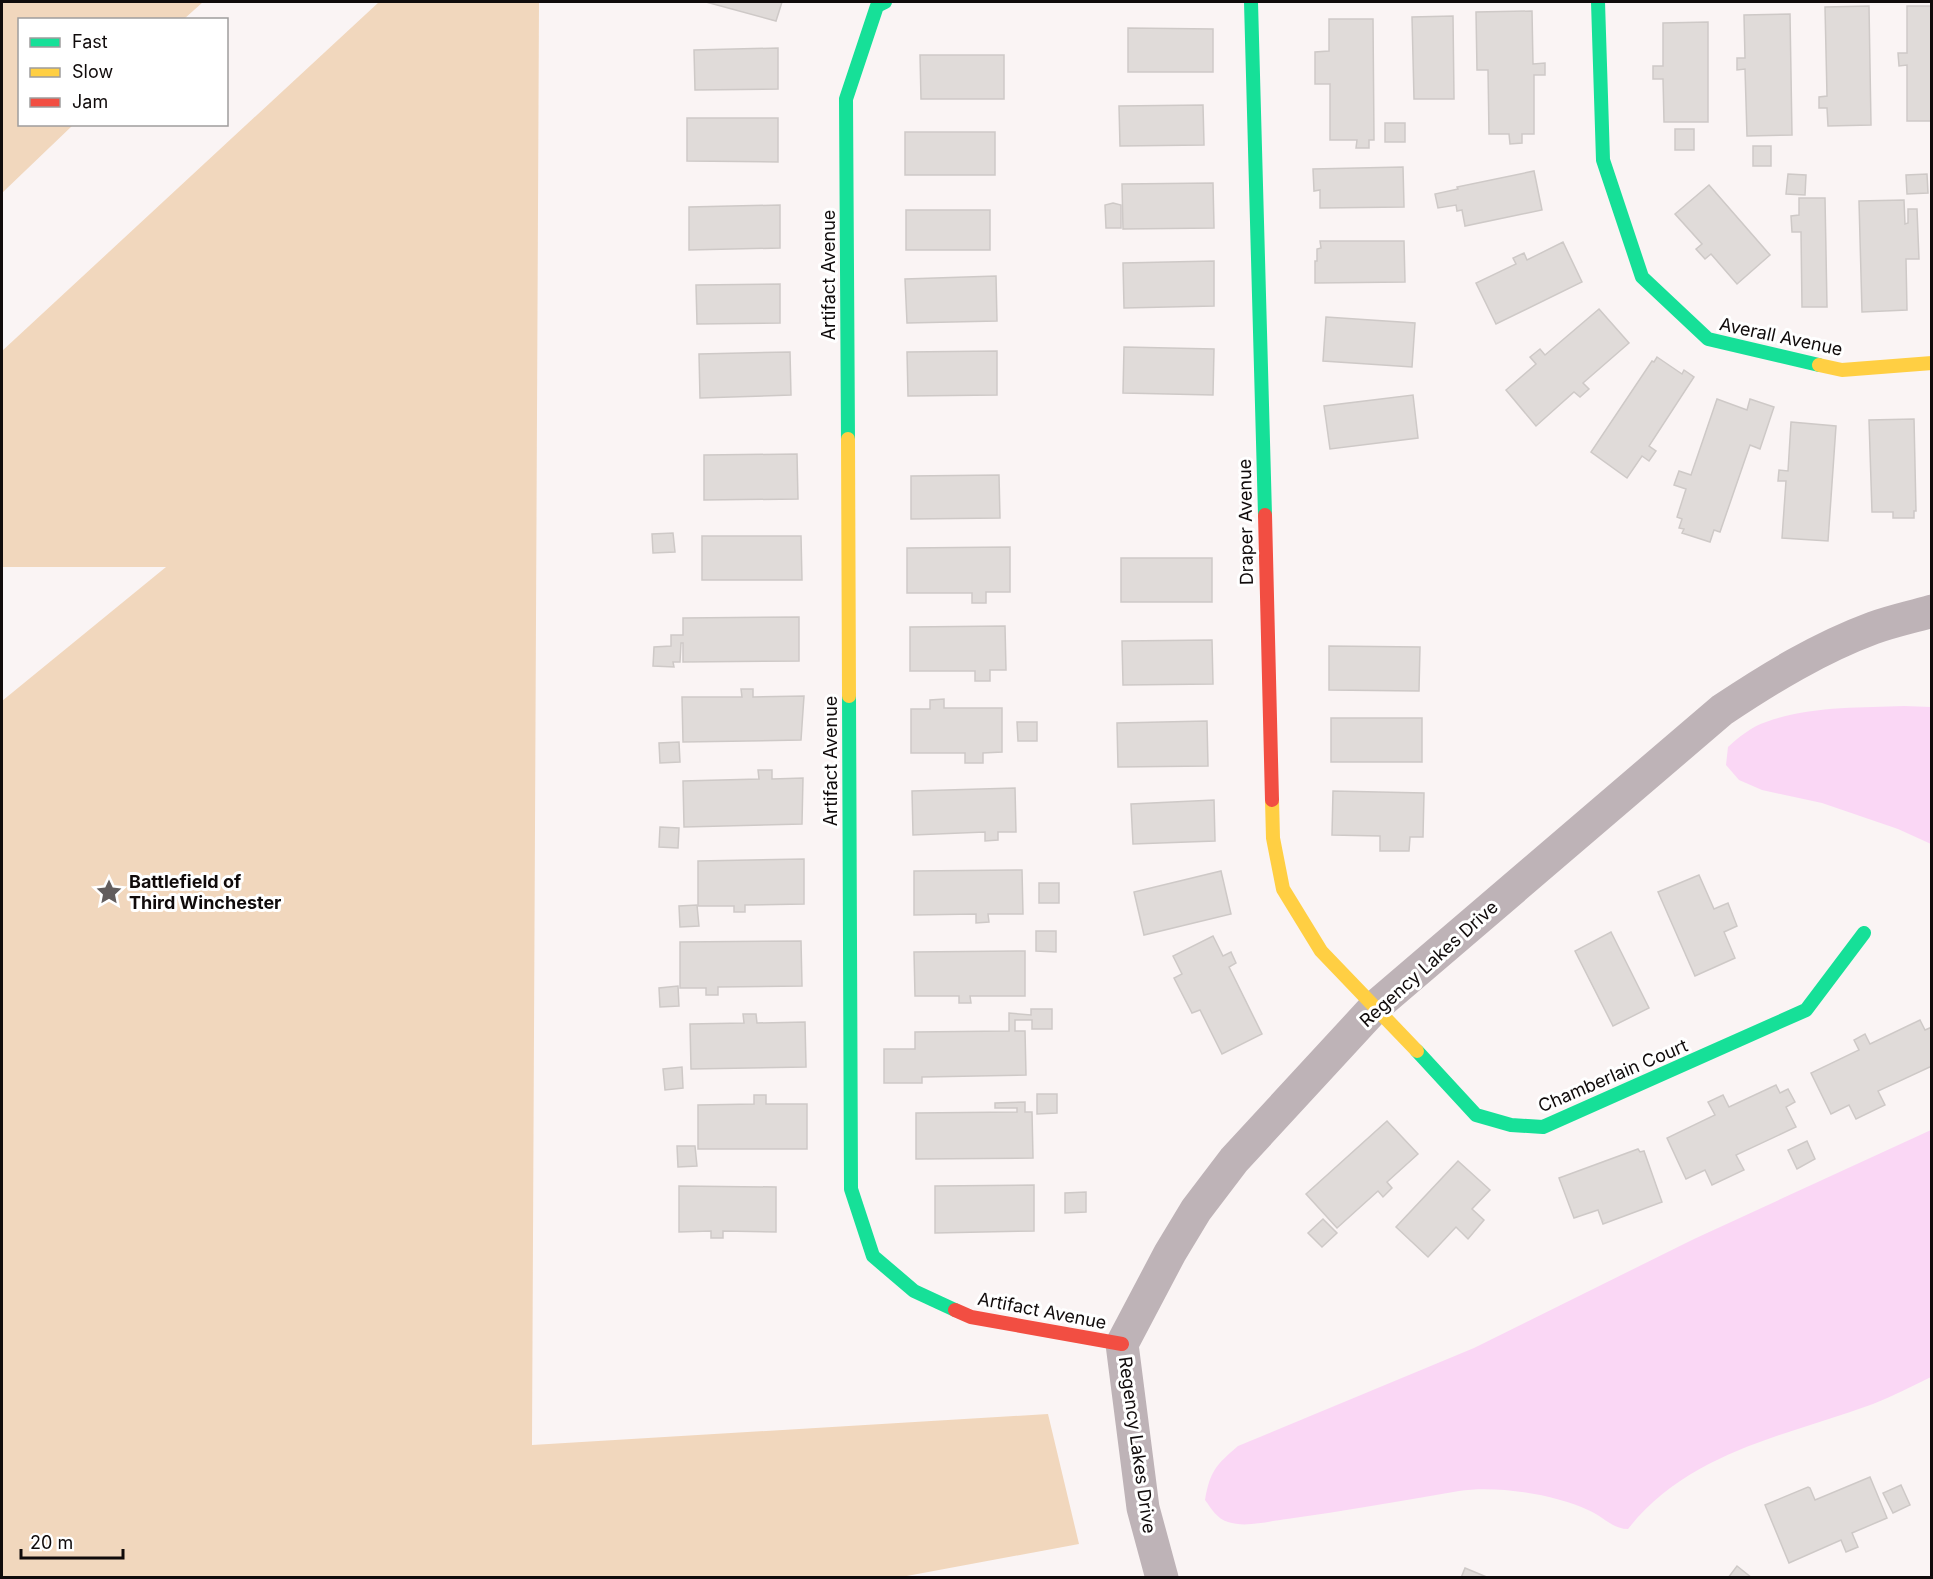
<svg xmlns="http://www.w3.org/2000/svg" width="1933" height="1579" viewBox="0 0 1933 1579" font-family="Inter,sans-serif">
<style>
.green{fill:#f1d7bd}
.water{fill:#fad7f5}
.building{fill:#e0dbd9;stroke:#cec9c7;stroke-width:1.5}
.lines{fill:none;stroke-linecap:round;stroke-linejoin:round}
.street{stroke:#beb3b7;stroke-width:33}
.fast{stroke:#16e098;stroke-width:14}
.slow{stroke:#ffcf43;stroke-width:14}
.jam{stroke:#f24e42;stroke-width:14}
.labels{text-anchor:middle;stroke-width:6;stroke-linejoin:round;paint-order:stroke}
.street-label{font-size:18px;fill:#100b0b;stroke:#fff}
.poi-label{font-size:18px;font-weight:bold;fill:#100b0b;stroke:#fff;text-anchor:start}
</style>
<rect width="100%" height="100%" fill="#faf4f4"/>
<g class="green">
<path d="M2,2H203L184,19L20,20V124L73,125L2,193Z"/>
<path d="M379,2H539L532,1445L1048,1414L1079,1544L896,1578L2,1577V701L166,567H2V351Z"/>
</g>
<g class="water">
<path d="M1904,706L1931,707V844L1898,829L1822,803L1762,790L1739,780L1726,765L1728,747C1739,737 1751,727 1766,722C1809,706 1859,708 1904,706Z"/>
<path d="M1931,1130V1377C1912,1386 1893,1396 1873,1404C1786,1436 1690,1451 1628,1529C1612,1529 1603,1516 1588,1510C1554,1494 1495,1485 1459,1491C1401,1501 1344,1511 1287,1519C1269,1521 1246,1528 1228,1522C1217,1519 1211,1508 1205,1500C1210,1471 1216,1465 1238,1446L1474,1348L1694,1239Z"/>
</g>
<g class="building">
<path d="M706,2H782L776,21Z"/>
<path d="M1869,6L1871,125L1828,126L1827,108H1819V97L1827,96L1825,7Z"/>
<path d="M1907,6H1932V121H1907V65L1899,66L1898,53H1907Z"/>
<path d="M1532,11L1533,64L1545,63V75H1534V134H1522V143L1510,144L1509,134H1489L1488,70H1477L1476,12Z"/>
<path d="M1790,14L1792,135L1747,136L1745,69L1737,70V58H1745L1744,15Z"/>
<path d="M1453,16L1454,99H1414L1412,17Z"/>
<path d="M1329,19H1373L1374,140H1369V148H1356L1357,140H1330V84H1315V52L1329,51Z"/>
<path d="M1708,22V122H1664L1663,79H1653V66H1663V23Z"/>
<path d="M1128,28L1213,29V72H1128Z"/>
<path d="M778,48V89L695,90L694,50Z"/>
<path d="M920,55H1004V99H921Z"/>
<path d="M1203,105L1204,145L1120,146L1119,106Z"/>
<path d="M687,118H778V162L687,161Z"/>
<rect x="1385" y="123" width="20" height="19"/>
<rect x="1675" y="129" width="19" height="21"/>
<rect x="905" y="132" width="90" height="43"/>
<rect x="1753" y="146" width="18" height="20"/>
<path d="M1403,167L1404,207L1320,208V190L1314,191L1313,169Z"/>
<path d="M1534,171L1542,210L1465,226L1462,210L1457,211L1456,205L1438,208L1435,194L1458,189L1457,187Z"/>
<path d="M1788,174L1806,175L1805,195L1786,194Z"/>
<path d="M1927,174L1928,193L1907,194L1906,175Z"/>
<path d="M1213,183L1214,228L1123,229L1122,184Z"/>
<path d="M1709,185L1770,255L1737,284L1711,254L1705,259L1696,249L1702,244L1675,214Z"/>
<path d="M1799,198H1825L1827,307H1802L1801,232H1792L1791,216L1799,215Z"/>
<path d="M1904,200L1905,224L1908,223V209H1917L1919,259H1906L1907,310L1862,312L1859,201Z"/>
<path d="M1113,203L1121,205V228H1106L1105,205Z"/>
<path d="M780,205V248L689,250V207Z"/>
<rect x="906" y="210" width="84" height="40"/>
<path d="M1320,241H1404L1405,282L1315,283V261H1317V249L1321,248Z"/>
<path d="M1563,242L1582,282L1496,324L1476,283L1516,264L1513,258L1524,253L1527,260Z"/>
<path d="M1214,261V306L1124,308L1123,263Z"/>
<path d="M996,276L997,321L907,323L905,279Z"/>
<path d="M780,284V323L697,324L696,285Z"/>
<path d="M1599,309L1629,343L1583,383L1589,389L1580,397L1574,392L1536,426L1506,390L1536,364L1530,357L1540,349L1545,355Z"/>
<path d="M1326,317L1415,323L1412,367L1323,361Z"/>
<path d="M1124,347L1214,349L1213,395L1123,393Z"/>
<path d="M997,351V395L908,396L907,352Z"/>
<path d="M790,352L791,395L700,398L699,354Z"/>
<path d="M1657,357L1682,374L1684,370L1694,377L1649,446L1656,451L1649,461L1642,456L1627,478L1591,452L1652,361L1654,362Z"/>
<path d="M1413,395L1418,438L1330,449L1324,406Z"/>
<path d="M1717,399L1747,410L1750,399L1774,407L1760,449L1750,445L1720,532L1714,530L1710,542L1682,533L1684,529L1679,528L1682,519L1677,517L1686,489L1674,485L1679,471L1691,475Z"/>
<path d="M1914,419L1916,511H1914V518H1893V512H1872L1869,420Z"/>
<path d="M1791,422L1836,426L1828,541L1782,538L1786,481H1778L1779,470L1788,471Z"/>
<path d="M797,454L798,499L704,500V455Z"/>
<path d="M999,475L1000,518L911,519V476Z"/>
<path d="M673,533L675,552L653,553L652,534Z"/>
<path d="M702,536H801L802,580H702Z"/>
<path d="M1010,547V592H986V603H972V593H907V548Z"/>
<rect x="1121" y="558" width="91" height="44"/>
<path d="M799,617V661L683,662V643H681L680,662H673L674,667L653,666L654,647L671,646V635H683V618Z"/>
<path d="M1005,626L1006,670H990V681H975V671H910V627Z"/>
<path d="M1212,640L1213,684L1123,685L1122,641Z"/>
<path d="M1329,646L1420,647L1419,691L1329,690Z"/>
<path d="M741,689H753V697L804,696L801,740L683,742L682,697H742Z"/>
<path d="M944,699V708H1002V752L983,753V763H965V753H911V709H930V700Z"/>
<rect x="1331" y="718" width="91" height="44"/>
<path d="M1207,721L1208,766L1118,767L1117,723Z"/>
<path d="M1017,722H1037V741H1018Z"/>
<path d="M679,742L680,762L660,763L659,743Z"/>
<path d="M758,770H772V779L803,778L802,824L684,827L683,781L759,779Z"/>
<path d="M1015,788L1016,832H998V840L985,841V832L913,835L912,791Z"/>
<path d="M1333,791L1424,793L1423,837H1410L1409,851H1380V836L1332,835Z"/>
<path d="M1214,800L1215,841L1133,844L1131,804Z"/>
<path d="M660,827L679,828L678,848L659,847Z"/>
<path d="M804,859V904L745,905V912H734V906H698V861Z"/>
<path d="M1022,870L1023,914H988L989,922L976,923V914L914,915V871Z"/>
<path d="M1221,871L1231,914L1144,935L1134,892Z"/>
<path d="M1699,875L1714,909L1728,903L1737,926L1724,932L1735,958L1695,976L1658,892Z"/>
<rect x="1039" y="883" width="20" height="20"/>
<path d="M697,905L699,926L680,927L679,906Z"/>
<path d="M1036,931H1056V952L1036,951Z"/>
<path d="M1611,932L1649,1008L1613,1026L1575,951Z"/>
<path d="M1213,936L1223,956L1231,952L1236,963L1229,967L1262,1034L1222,1054L1200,1010L1192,1013L1174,978L1182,974L1173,956Z"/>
<path d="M801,941L802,986L718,987V995H706V988H680V942Z"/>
<path d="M1025,951V996H970L971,1003H959V996H915L914,952Z"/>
<path d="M678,986L679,1006L660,1007L659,988Z"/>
<path d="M1031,1009H1052V1029H1032V1020H1015V1031H1025L1026,1075L922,1077V1083H884V1049H915V1032L1009,1031V1013L1031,1015Z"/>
<path d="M743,1014H756L757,1023L805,1022L806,1067L691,1069L690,1024L744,1023Z"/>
<path d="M1920,1020L1925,1030L1932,1027V1066L1878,1091L1885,1105L1856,1119L1849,1105L1831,1114L1811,1073L1859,1050L1854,1040L1865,1034L1870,1044Z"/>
<path d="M682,1067L683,1088L665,1090L663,1069Z"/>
<path d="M1776,1085L1780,1093L1788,1089L1795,1102L1786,1107L1796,1127L1736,1155L1744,1170L1712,1185L1705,1170L1686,1179L1667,1138L1715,1115L1708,1102L1723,1095L1729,1107Z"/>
<path d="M1037,1094H1057V1113L1037,1114Z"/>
<path d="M754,1095H766V1104H807V1149H698V1105L754,1104Z"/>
<path d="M1025,1102V1112H1032L1033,1158L916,1159V1113L1017,1112V1108H995V1103Z"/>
<path d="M1387,1121L1418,1154L1387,1182L1392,1188L1383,1197L1378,1191L1337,1228L1306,1194Z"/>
<path d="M1807,1141L1815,1159L1797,1169L1788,1150Z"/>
<path d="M677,1146H695L697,1166L678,1167Z"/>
<path d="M1638,1149L1640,1152L1644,1151L1662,1202L1603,1224L1598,1210L1574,1218L1559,1178Z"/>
<path d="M1458,1161L1490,1190L1472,1209L1484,1220L1468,1239L1456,1227L1428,1257L1396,1227Z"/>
<path d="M1034,1185V1231L935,1233V1186Z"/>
<path d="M679,1186L776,1187V1232L723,1231V1238H711V1231L679,1232Z"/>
<path d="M1086,1192V1212L1065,1213V1193Z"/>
<path d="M1323,1219L1337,1233L1322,1247L1308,1233Z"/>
<path d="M1870,1477L1887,1518L1852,1533L1858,1547L1846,1552L1841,1540L1789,1563L1765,1505L1808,1487L1810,1488L1815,1500Z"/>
<path d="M1901,1485L1910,1505L1893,1513L1883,1493Z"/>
<path d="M1737,1566L1752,1578H1728Z"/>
<path d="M1465,1568L1489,1578H1461Z"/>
</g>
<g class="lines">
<path class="street" d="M1162,1578L1143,1508L1122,1344L1170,1253L1196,1210L1234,1160L1376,1006L1722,710C1770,678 1819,648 1873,628C1892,621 1912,617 1932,611"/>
<g class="fast">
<path d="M1251,2L1265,515"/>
<path d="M1598,2L1603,160L1642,277L1708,339L1819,365"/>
<path d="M848,439L846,99L877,6L885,2"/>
<path d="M849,696L851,1189L873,1256L914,1291L955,1310"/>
<path d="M1417,1051L1476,1115L1511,1125L1543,1127L1806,1010L1864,933"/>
</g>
<g class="slow">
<path d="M1819,365L1842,370L1932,363"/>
<path d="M848,439L849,696"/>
<path d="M1272,800L1273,838L1283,889L1321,951L1417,1051"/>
</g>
<g class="jam">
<path d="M1265,515L1272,800"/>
<path d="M955,1310L971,1317L1122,1344"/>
</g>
</g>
<defs>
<g id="sight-bare" transform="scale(2.07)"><path d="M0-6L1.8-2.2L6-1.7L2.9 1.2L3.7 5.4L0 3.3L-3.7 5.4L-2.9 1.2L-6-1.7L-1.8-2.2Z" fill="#625d5d" stroke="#fff" stroke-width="2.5" paint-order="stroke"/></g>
</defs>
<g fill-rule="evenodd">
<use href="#sight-bare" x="109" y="892"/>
</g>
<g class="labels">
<g class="street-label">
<text transform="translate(829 275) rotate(-90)" y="6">Artifact Avenue</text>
<text transform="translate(1781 337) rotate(12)" y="6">Averall Avenue</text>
<text transform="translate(1246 522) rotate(-91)" y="6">Draper Avenue</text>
<text transform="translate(831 761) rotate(-90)" y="6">Artifact Avenue</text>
<text transform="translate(1429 964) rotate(-42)" y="6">Regency Lakes Drive</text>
<text transform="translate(1613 1076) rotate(-23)" y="6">Chamberlain Court</text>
<text transform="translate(1042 1311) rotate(11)" y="6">Artifact Avenue</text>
<text transform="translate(1137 1445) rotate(82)" y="6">Regency Lakes Drive</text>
</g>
<g class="poi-label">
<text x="129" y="888">Battlefield of<tspan x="129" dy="21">Third Winchester</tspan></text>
</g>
</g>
<rect width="1933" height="1579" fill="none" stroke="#100b0b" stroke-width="6"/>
<rect x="18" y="18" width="210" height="108" fill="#ffffff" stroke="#9f9d9d" stroke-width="1.5"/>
<rect x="30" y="38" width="30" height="9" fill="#16e098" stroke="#9f9d9d" stroke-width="1.5"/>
<text x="72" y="48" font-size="18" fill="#100b0b">Fast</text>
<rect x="30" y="68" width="30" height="9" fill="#ffcf43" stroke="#9f9d9d" stroke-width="1.5"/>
<text x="72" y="78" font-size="18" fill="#100b0b">Slow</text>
<rect x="30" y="98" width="30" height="9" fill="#f24e42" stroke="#9f9d9d" stroke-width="1.5"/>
<text x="72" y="108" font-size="18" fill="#100b0b">Jam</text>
<path d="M21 1549v9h102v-9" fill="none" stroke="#100b0b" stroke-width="3"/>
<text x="30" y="1549" font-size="18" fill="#100b0b" stroke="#ffffff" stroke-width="4.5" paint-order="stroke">20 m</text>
</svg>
